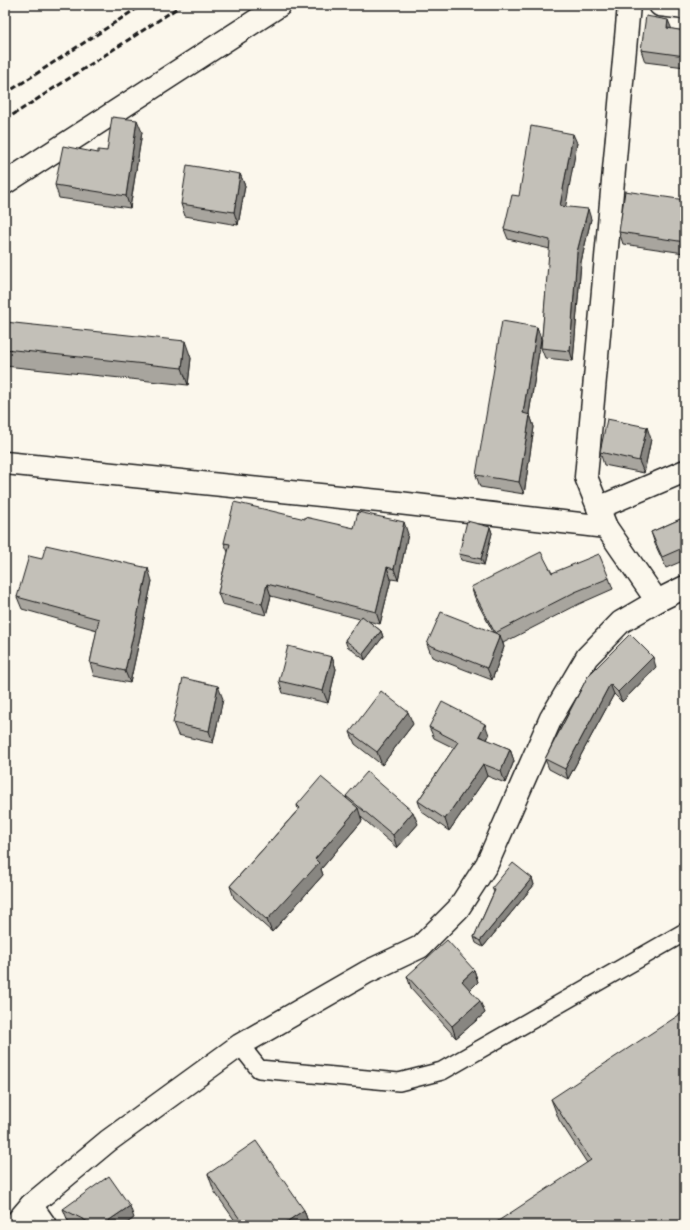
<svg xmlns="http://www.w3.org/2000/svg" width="690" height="1230" viewBox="0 0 690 1230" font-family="Kalam,sans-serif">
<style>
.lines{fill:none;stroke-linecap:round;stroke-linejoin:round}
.lane-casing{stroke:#1c1c1c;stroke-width:20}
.street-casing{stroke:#1c1c1c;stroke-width:25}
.lane{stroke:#fbf7ec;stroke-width:17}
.street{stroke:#fbf7ec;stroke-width:22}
.rail{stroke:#1c1c1c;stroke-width:3;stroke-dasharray:6 3;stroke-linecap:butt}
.wall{fill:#a8a59e;stroke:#1c1c1c}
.shaded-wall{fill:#888681;stroke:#1c1c1c}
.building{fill:#c3c0b8;stroke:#1c1c1c}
</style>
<rect width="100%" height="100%" fill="#fbf7ec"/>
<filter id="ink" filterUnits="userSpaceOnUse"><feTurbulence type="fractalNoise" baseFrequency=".025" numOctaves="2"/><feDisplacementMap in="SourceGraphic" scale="8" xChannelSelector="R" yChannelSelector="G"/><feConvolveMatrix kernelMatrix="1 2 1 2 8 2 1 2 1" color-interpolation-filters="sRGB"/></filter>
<g filter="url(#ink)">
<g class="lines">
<g class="lane-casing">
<path id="lane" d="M240,1045L259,1069L399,1082L442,1071L685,932"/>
</g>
<g class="street-casing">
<g id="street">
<path d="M629,5L586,477L606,527L657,601"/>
<path d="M660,5L685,8"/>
<path d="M5,183L280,5"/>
<path d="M5,463L399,503L606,527"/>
<path d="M598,508L685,471"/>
<path d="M31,1205L45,1225"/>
<path d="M14,1225L31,1205L108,1141L240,1045L367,972L420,947L458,909L487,864L551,718L587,657L621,622L657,601L685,587"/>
</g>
</g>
<use href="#lane" class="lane"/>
<use href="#street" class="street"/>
<g class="rail">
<path d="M5,94L142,5"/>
<path d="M5,120L182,5"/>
</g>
</g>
<g class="wall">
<path d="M671,29L685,31V67L645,62L641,50Z"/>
<path d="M142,132L130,208L59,198L55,185L98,153L107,151Z"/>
<path d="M577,143L565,207L591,219L581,262L573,361L545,358L541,348L550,249L508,239L504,229L519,196Z"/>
<path d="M240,174L245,186L238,225L185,216L181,204Z"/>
<path d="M685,200V256L684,253L623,244L619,232Z"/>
<path d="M5,322L191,358L188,385L5,366Z"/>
<path d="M537,327L541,339L529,414L530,415L534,427L524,494L480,487L476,475Z"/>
<path d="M651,439L644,473L604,465L600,452Z"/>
<path d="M685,517V560L666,568L655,544L651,532Z"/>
<path d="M490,527L492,533L484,565L461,560L459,554Z"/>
<path d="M354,528L408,534L398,580L391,579L380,624L368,621L381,631L383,637L365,660L347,646L345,640L360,619L271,596L266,615L222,604L218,593L228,552L224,543Z"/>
<path d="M42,559L152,581L130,683L94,676L90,663L97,630L22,609L17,597Z"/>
<path d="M552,573L609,578L613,589L579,604L503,643L504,647L492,680L432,657L427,644L493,632L475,598L471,587Z"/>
<path d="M332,657L336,669L328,703L283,693L279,681Z"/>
<path d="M656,667L622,702L614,694L568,779L549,769L545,759L588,676Z"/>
<path d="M223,699L213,743L178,735L173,723Z"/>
<path d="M413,724L382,765L355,744L350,732Z"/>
<path d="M429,727L489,735L487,740L510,749L514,761L505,783L487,776L449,831L422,812L418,801L454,748L434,738Z"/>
<path d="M346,796L418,824L397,848L361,817L362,821L321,869L323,875L272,932L234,898L230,886L298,810L297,805L347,799Z"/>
<path d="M532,878L534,885L483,947L476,943L474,937L494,892L492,888Z"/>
<path d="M474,970L478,982L470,990L485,1013L456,1038L411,988L407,976Z"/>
<path d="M551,1099L685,1225L587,1163L559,1120Z"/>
<path d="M208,1174L304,1210L309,1225H238L214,1191Z"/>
<path d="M63,1209L134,1218L124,1225H76L68,1221Z"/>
</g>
<g class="shaded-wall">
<path d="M668,20L673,32L667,28Z"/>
<path d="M137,120L142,132L130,208L126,196Z"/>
<path d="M573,134L577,143L564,216L560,206Z"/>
<path d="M240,174L245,186L238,225L234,212Z"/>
<path d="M588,209L591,219L581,262L573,361L570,351L577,252Z"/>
<path d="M537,327L541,339L527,426L523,413Z"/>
<path d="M185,341L191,358L188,385L182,368Z"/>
<path d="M530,415L534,427L524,494L519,482Z"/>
<path d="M647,427L651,439L644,473L639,461Z"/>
<path d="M404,522L408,534L398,580L394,569Z"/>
<path d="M490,527L492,533L484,565L481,559Z"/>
<path d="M387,567L391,579L380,624L376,612Z"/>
<path d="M148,568L152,581L130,683L125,671Z"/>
<path d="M267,584L271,596L266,615L262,604Z"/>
<path d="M381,631L383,637L365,660L363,654Z"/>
<path d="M500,635L504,647L492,680L487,668Z"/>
<path d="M332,657L336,669L328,703L323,691Z"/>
<path d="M653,657L656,667L622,702L618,692Z"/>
<path d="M610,684L614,694L568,779L565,769Z"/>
<path d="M218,686L223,699L213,743L209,731Z"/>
<path d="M408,712L413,724L382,765L377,752Z"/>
<path d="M485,724L489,735L483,748L479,736Z"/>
<path d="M510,749L514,761L505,783L501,771Z"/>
<path d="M483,764L487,776L449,831L445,819Z"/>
<path d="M358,808L362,821L321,869L323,875L272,932L267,920L315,859Z"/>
<path d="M413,812L418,824L397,848L393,835Z"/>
<path d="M532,878L534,885L483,947L480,941Z"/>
<path d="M474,970L478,982L467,993L462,981Z"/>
<path d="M480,1001L485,1013L456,1038L452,1026Z"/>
<path d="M130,1206L134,1218L124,1225H102Z"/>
<path d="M304,1210L309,1225H282Z"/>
</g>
<g class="building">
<path d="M646,16L668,20L667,28L685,31V56L641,50Z"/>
<path d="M112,117L137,120L126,196L55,185L63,146L98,153V150L107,151Z"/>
<path d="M531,126L573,134L560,206L588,209L577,252L570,351L541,348L550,240L504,229L512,195L519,196Z"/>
<path d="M187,165L240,174L234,212L181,204Z"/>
<path d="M625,191L685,200V242L619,232Z"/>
<path d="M685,242V252H684Z"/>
<path d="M502,321L537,327L523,413L530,415L519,482L476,475Z"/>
<path d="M5,322L185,341L182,368L5,349Z"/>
<path d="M607,419L647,427L639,461L600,452Z"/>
<path d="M234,502L305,519V517L354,528L358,512L404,522L394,569L387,567L376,612L267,584L262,604L218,593L230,544L224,543Z"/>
<path d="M685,517V547L662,557L651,532Z"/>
<path d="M467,521L490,527L481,559L459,554Z"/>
<path d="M46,545L148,568L125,671L90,663L99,619L17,597L29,556L42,559Z"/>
<path d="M541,552L552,573L599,554L609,578L575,592L495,633L471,587Z"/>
<path d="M441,612L500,635L487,668L427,644Z"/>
<path d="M362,616L381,631L363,654L345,640Z"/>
<path d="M630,634L653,657L618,692L610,684L565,769L545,759L588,676Z"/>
<path d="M288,646L332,657L323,691L279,681Z"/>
<path d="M183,678L218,686L209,731L173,723Z"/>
<path d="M381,691L408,712L377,752L350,732Z"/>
<path d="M442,702L485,724L479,736L510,749L501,771L483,764L445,819L418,801L458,742L429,727Z"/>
<path d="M367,772L413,812L393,835L346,796Z"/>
<path d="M321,777L358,808L315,859L319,863L267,920L230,886L300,808L297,805Z"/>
<path d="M513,863L532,878L480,941L474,937L495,890L492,888Z"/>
<path d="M447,940L474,970L462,981L480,1001L452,1026L407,976Z"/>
<path d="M685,1011V1225H492L591,1160L551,1099Z"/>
<path d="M256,1141L304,1210L282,1225H244L208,1174Z"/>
<path d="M109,1176L130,1206L102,1225H94L63,1209Z"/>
</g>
</g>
<rect width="690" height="1230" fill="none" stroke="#fbf7ec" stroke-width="20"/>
<rect x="10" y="10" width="670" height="1210" fill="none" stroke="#1c1c1c" stroke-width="1.5" filter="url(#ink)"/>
</svg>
